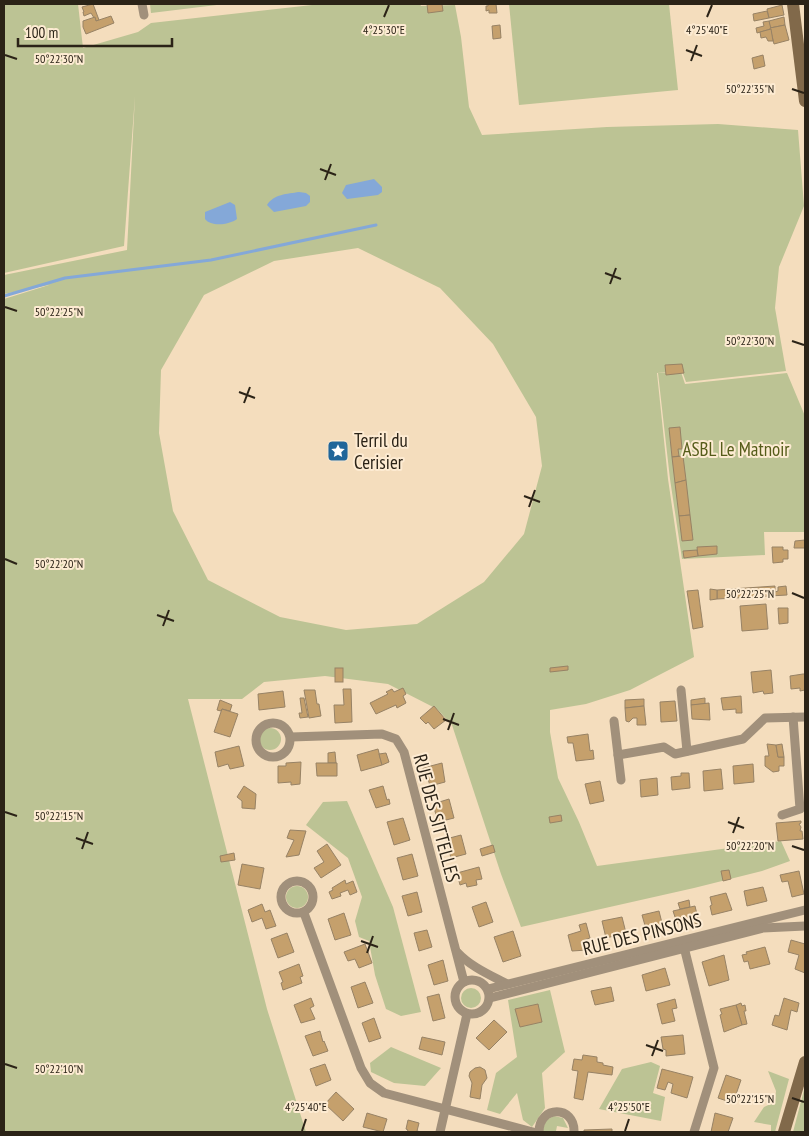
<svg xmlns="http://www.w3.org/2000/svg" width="809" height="1136" viewBox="0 0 809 1136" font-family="'PT Sans Narrow',sans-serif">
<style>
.green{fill:#bcc394;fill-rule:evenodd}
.water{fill:#84a8d8}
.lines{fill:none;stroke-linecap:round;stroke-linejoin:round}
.stream{stroke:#84a8d8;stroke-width:3}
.building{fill:#c5a06c;stroke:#978265}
.street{stroke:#a1907b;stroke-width:9}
.secondary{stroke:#81694a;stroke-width:12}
.ticks{fill:none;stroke:#2b2317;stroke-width:2}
.labels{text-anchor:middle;stroke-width:4;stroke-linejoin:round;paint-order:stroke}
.poi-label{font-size:19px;fill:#2b2317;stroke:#fdebd2;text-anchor:start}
.park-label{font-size:19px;fill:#555c19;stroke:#fdebd2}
.street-label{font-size:19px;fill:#2b2317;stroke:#fdebd2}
.ticks-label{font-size:12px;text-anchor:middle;fill:#2b2317;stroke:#fdebd2;stroke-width:4;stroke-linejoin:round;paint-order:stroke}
</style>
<rect width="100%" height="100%" fill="#f4ddbd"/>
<g class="green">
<path d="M4,4H78L83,48L138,32L151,23L321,4H420L421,6L455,5L461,37L469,107L482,135L607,127L718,124L798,130L804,206L779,267L775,308L786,371L686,382L682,371L657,373L668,479L694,657L630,690L586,704L550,710V732L558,778L579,822L597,866L781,841L790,861L762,871L694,888L521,927L501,874L452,725L437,709L388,684L325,676L264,682L242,699H188L267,1009L306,1132H4V299L49,285L4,294V275L127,250L135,96L124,246L4,273ZM358,248L440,288L493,344L536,417L542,466L524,534L484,582L417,624L346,630L280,617L208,580L173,511L159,433L161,370L204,295L274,261Z"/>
<path d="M150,4H225L151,13Z"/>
<path d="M509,4H669L678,90L519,105Z"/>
<path d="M681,372L685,384L787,373L805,416V532H764L765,555L682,559L670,479L658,373Z"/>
<circle cx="270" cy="739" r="11"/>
<path d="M347,801L393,907L421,1012L401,1016L386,1009L375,975L369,941L359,937L355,921L362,897L348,858L306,825L323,802Z"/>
<circle cx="297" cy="897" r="11"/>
<circle cx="471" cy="998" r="10"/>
<path d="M550,990L565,1052L542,1073L545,1108L532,1127L523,1120L517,1093L500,1114L487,1110L496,1073L517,1057L508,1000Z"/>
<path d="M391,1047L441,1068L425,1086L394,1083L371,1072L370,1063Z"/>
<path d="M651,1062L660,1066L653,1093L665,1097L661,1121L599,1109L622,1069Z"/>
<path d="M768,1071L789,1079L775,1132H771V1125L754,1122L764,1107L775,1102L776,1091Z"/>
<path d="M805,1086V1132H793Z"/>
<path d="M554,1116L563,1118L568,1128L557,1126L556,1131L560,1132H542L546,1120Z"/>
</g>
<g class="water">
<path d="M374,179L382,187V192L378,195L347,199L342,193L346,185Z"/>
<path d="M299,192L306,193L310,196V202L306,206L274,212L267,205C274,194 287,194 299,192Z"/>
<path d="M230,202L235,205L237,219C229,225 211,227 205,219V212Z"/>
</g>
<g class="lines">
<path class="stream" d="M4,296L65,278L211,260L376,225"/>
</g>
<g class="building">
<path d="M93,4L99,20L96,21L91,13L84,16L83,12H84L82,7Z"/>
<path d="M427,4H442L443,11L428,13Z"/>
<path d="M488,4H496L497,13H489V10L486,11V6H488Z"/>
<path d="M782,5L784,15L769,18L767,9Z"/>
<path d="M767,11L769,18L754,21L753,14Z"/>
<path d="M111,16L114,23L86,34L83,27V21L95,17L96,21Z"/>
<path d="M784,17L785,25L770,28L769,21Z"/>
<path d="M769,21L771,29L757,33L756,28L764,26L763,22Z"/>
<path d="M500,25L501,38L493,39L492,26Z"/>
<path d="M785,25L789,40L774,44L770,28Z"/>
<path d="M771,29L773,41H768L766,37L761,38L760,32Z"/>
<path d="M763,55L765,66L754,69L752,58Z"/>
<path d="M682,364L684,373L666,375L665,365Z"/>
<path d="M680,427L682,449H678L679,456L672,457L669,428Z"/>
<path d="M683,456L686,480L675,483L672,457Z"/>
<path d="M686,480L690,515L679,516L675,483Z"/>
<path d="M690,515L693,540L682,541L679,516Z"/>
<path d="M805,540V548H794L795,541Z"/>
<path d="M717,546V554L698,556L697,547Z"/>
<path d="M772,547H783V550H788V559H783V562L773,563Z"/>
<path d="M697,550L698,556L684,558L683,551Z"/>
<path d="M775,586V592L778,591V587L786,586L787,595L717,599V590Z"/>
<path d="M710,589L717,590V599L710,600Z"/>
<path d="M698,590L703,627L693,629L687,591Z"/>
<path d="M766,604L768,629L742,631L740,606Z"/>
<path d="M778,608H788V623L779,624Z"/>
<path d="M568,666V670L550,672V668Z"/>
<rect x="335" y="668" width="8" height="14"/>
<path d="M771,670L773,693L764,694L763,691L753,693L751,672Z"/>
<path d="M803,674H805V690L800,691V688L791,689L790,676Z"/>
<path d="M403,688L406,694L403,696L406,703L397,708L396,705L376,714L370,703L388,694L386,692L392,689L394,692Z"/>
<path d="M343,689H351L352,722L335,723L334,705H344Z"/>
<path d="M304,690H315L317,704H319L321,716L309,718Z"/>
<path d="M283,691L285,707L259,710L258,694Z"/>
<path d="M741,696L742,713H736V709L723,710L721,698Z"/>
<path d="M300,698H304L308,717L300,718L299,713H302Z"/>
<path d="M705,698V704L691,705V700Z"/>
<path d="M644,699V706L625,708V700Z"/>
<path d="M220,700L232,705L230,711L222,709L221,711L217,710Z"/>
<path d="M675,701L677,721L661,722L660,702Z"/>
<path d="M709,703L710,720L692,719L691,705Z"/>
<path d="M434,706L446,720L434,729L428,722L426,724L420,718Z"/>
<path d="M644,706L646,725H637V718H633L629,722L626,721L625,708Z"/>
<path d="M222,709L238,714L230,737L214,732Z"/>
<path d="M588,734L590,751L593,750L594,759L576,761L573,743H568L567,737Z"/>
<path d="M767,744L776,745L778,757H784V766H779V771L773,772L765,766V756H769Z"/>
<path d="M782,744L784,757H778L776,745Z"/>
<path d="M239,746L244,766L230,769L228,764L218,767L215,752Z"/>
<path d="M378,749L382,765L361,771L357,755Z"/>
<path d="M335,752L336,763H328V753Z"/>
<path d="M386,753L389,762L382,765L379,754Z"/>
<path d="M301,762L300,784L291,785V782L278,783V766H286V763Z"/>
<path d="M316,763H337V776H317Z"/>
<path d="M442,763L445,782L430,786L427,775H425L423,768Z"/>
<path d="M753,764L754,782L734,784L733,766Z"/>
<path d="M721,769L723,789L704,791L703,771Z"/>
<path d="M681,773H689L690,788L672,790L671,777L681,776Z"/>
<path d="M657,778L658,795L641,797L640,780Z"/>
<path d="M600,781L604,801L590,804L585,784Z"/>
<path d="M244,786L256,794L255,809L242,808V801L237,797Z"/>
<path d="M383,786L387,800L389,799L390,804L376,808L369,790Z"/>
<path d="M449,799L454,818L438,822L433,804Z"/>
<path d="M561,815L562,821L550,823L549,817Z"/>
<path d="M403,818L410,840L394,845L387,822Z"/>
<path d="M801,821V823L799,824L801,827L800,831H802L803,839L778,841L776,823Z"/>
<path d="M290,830L306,831L299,855L286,857L294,840L287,838Z"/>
<path d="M461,835L466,854L451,858L446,839Z"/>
<path d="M327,844L341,865L321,878L314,868L324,862L317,851Z"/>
<path d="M493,845L495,852L482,856L480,849Z"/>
<path d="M234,853L235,860L221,862L220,856Z"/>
<path d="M412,854L418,876L403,880L397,858Z"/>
<path d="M242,864L264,868L260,889L238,885Z"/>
<path d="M479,867L482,879L476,880L477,885L467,887L466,883L460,885L457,873Z"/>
<path d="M729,870L731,879L723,881L721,871Z"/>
<path d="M799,871L804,894L792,897L788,881L782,882L780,875Z"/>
<path d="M345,880L346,884L353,881L357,892L350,895L348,890L340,893L341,896L332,899L329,892L333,890L332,888Z"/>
<path d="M763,887L767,901L747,906L744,891Z"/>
<path d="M417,892L422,912L408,916L402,896Z"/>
<path d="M726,893L732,910L712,915L710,906L712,905L710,897Z"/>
<path d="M689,900L690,907L680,909L678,903Z"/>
<path d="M486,902L493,922L479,927L472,907Z"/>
<path d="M262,904L265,912L270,910L276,926L266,929L262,918L252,922L248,910Z"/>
<path d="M695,906L699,923L691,925L689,920L677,923L673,911Z"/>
<path d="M659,911L663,927L657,929L656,926L646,929L642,915Z"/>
<path d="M344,913L351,935L335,940L328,919Z"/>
<path d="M622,917L626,933L606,938L602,921Z"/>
<path d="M586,923L590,938L584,940L587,950L572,951L568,935L581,931L579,925Z"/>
<path d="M427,930L432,947L419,951L414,933Z"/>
<path d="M513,931L521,956L503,962L494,937Z"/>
<path d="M287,933L294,952L278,958L271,939Z"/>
<path d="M791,940L805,944V973L795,969L799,955L788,952Z"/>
<path d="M365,944L372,963L359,968L355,959L348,961L344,952Z"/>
<path d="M765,947L770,964L750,969L748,961L744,962L742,955L747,954L746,952Z"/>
<path d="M724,955L729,980L709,986L702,962Z"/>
<path d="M443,960L448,981L434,985L428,965Z"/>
<path d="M299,964L303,976L300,977L302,983L283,990L281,983L283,982L279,972Z"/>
<path d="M665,968L670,985L646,991L642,975Z"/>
<path d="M365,982L373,1003L358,1008L351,987Z"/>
<path d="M611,987L614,1001L595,1005L591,991Z"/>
<path d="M439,994L445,1018L433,1021L427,997Z"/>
<path d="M311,998L314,1006L310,1008L315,1019L301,1023L294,1005Z"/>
<path d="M784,998L799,1003L797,1012L791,1010L787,1030L772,1025L775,1015L779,1016Z"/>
<path d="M675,999L677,1008L672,1009L675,1021L662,1024L657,1004Z"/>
<path d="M741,1003L742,1006L745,1005L746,1011H744L747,1024L742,1025L736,1005Z"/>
<path d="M538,1004L542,1022L520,1027L515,1009Z"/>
<path d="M736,1005L742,1025L724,1032L720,1015L722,1014L720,1009Z"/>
<path d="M374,1018L381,1038L369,1042L362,1023Z"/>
<path d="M494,1020L507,1032L489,1050L476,1038Z"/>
<path d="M320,1031L323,1042L324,1041L328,1051L313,1056L305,1036Z"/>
<path d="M683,1035L685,1054L666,1056V1050L663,1049L661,1037Z"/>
<path d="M422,1037L445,1042L442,1055L419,1049Z"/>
<path d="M583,1055L597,1057V1062L603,1063V1065L613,1067L612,1075L588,1072L583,1100L574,1098L578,1071L572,1070L574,1059L582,1060Z"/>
<path d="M325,1064L331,1080L316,1086L310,1069Z"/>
<path d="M480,1067L485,1070L487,1078L482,1085L480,1099L470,1097L472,1083L469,1076L470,1072L475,1068Z"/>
<path d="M662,1069L693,1077L687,1098L671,1093L673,1084L668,1082L665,1090L657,1088Z"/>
<path d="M726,1075L741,1080L733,1103L718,1098Z"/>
<path d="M336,1092L354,1109L343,1121L325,1104Z"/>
<path d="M367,1113L387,1119L383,1132L363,1127Z"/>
<path d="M715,1113L733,1118L728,1132H711Z"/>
<path d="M408,1120L419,1123L417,1131L421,1132H407L408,1130L406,1129Z"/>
<path d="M612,1129V1132H584V1130Z"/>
</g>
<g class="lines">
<g class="street">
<path d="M142,4L144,15"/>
<path d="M681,690L687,751"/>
<path d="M614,721L621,780"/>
<circle cx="273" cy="740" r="17"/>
<path d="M291,737L382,734L396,739L404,752L464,982"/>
<path d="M618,755L664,747L675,754L743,739L765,718L805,717"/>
<path d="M782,815L800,809L793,717"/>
<circle cx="297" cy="897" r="16"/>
<path d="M304,913L361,1068L370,1083L384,1093L533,1132"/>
<path d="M683,943L714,1068L694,1132"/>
<path d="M457,952C471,967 490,975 507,984"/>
<circle cx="472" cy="997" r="17"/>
<path d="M488,989L805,910"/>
<path d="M490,998L763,928L805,926"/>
<path d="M440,1132L467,1014"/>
<path d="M539,1132C539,1105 575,1105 574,1132"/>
</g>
<g class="secondary">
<path d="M793,4L805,101"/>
<path d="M784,1132L805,1062"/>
</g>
</g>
<path class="ticks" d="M384,17L389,5M707,17L712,5M686,50L702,56M5,55L17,59M691,61L697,45M792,89L804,93M320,169L336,175M325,180L331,164M605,273L621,279M610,284L616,268M5,307L17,311M792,341L804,345M239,392L255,398M244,403L250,387M524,496L540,502M529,507L535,490M5,559L17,564M792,593L804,598M157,615L174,621M163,626L169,610M443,719L459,725M448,730L454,713M5,812L17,816M728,822L744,828M733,833L739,817M76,838L93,844M792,846L804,850M82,849L88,832M361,941L378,947M367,953L373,936M646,1045L663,1051M652,1056L658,1040M5,1064L17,1068M792,1098L804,1102M302,1131L306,1119M625,1131L629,1119"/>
<defs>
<g id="sight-square" transform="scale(1.125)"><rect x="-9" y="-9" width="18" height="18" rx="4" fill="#20669a" stroke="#fdebd2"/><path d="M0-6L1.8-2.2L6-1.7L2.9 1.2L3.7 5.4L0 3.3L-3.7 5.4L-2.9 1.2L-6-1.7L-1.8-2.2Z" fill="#fff"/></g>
</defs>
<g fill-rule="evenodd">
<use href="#sight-square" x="338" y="451"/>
</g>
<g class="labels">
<g class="poi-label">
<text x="354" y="447">Terril du<tspan x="354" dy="22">Cerisier</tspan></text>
</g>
<g class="park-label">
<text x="736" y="456">ASBL Le Matnoir</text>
</g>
<g class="street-label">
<text transform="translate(437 818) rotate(75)" y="7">RUE DES SITTELLES</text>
<text transform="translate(642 934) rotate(-14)" y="7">RUE DES PINSONS</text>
</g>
</g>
<g class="ticks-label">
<text x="384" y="34">4°25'30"E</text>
<text x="707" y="34">4°25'40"E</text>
<text x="59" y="63">50°22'30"N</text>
<text x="750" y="93">50°22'35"N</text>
<text x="59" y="316">50°22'25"N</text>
<text x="750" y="345">50°22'30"N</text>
<text x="59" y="568">50°22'20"N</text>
<text x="750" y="598">50°22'25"N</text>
<text x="59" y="820">50°22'15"N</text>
<text x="750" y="850">50°22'20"N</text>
<text x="59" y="1073">50°22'10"N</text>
<text x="750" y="1103">50°22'15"N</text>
<text x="306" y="1111">4°25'40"E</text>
<text x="629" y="1111">4°25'50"E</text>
</g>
<rect width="809" height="1136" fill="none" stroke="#2b2317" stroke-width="10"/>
<path d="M18 38v8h154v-8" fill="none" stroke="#2b2317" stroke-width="2.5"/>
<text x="25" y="38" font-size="15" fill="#2b2317" stroke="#fdebd2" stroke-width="4" paint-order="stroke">100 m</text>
</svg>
